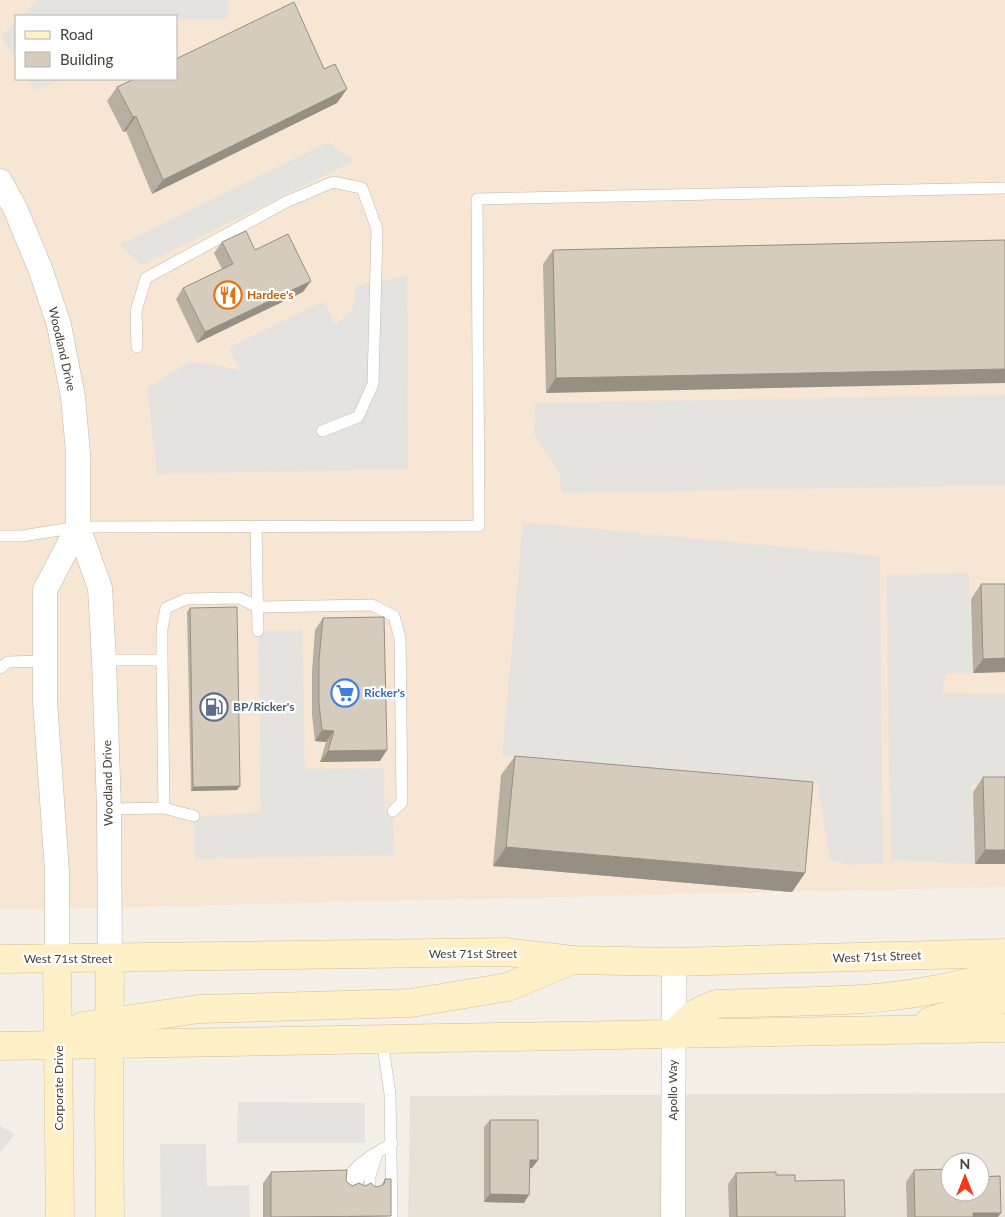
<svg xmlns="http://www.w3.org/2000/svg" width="1005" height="1217" viewBox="0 0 1005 1217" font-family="Lato,sans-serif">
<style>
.residential{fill:#e8e2d6;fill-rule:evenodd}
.commercial{fill:#f6e6d3;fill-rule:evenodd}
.parking{fill:#e5e3e0}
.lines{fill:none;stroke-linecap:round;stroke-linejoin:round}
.lane-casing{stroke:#c0b8aa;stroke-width:12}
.street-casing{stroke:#c0b8aa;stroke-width:25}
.secondary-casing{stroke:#d4c398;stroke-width:29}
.lane{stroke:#fff;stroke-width:11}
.street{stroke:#fff;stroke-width:24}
.secondary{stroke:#fff0c7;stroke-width:28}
.wall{fill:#b8afa3}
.shaded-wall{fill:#968f84}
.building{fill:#d6ccbd;stroke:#968f84}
.labels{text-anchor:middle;stroke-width:4.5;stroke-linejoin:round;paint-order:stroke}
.food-label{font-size:12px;font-weight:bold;fill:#c56008;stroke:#fff;text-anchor:start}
.street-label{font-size:12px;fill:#484037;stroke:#fff}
.shop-label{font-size:12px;font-weight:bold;fill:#366cbe;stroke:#fff;text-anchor:start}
.service-label{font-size:12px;font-weight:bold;fill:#4e5e75;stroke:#fff;text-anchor:start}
</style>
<rect width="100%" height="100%" fill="#f4f0e8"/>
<path class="residential" d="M1005,1093V1217H408L410,1096ZM950,1162H980V1192H950Z"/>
<path class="commercial" d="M0,0H1005V887L0,910ZM16,16H176V79H16Z"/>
<g class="parking">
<path d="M38,0H228V19H176V16H21Z"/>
<path d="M16,21V61L1,36Z"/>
<path d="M27,79H64L35,90Z"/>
<path d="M328,142L354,161L142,265L119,245Z"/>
<path d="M407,276L408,469L157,474L147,388L191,361L241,370L228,348L324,301L335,325L352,311L357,285Z"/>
<path d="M1005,395V485L562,493L559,472L534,434L535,403Z"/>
<path d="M523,522L880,556L883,863L851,865L830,860L817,782L502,755Z"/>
<path d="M969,573L973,673L946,674L942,693L1005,694V784L972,785L975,864L891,860L886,575Z"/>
<path d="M302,630L305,769L384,768L385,810L393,811L395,855L195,859L194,816L261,813L258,631Z"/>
<path d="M238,1102L365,1103V1143H237Z"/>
<path d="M0,1126L15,1134L0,1154Z"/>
<path d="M160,1144H206L207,1186L249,1185L250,1217H161Z"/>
</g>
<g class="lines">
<g class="lane-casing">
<g id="lane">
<path d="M137,347L136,311L146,278L286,202L333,182L362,188L377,229L373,384L358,417L322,431"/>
<path d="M256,527L258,631"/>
<path d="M0,536H22L78,527L479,526L477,199L1005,188"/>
<path d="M104,660H162L164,808L109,809"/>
<path d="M162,660V629L166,608L186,599L239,598L258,607L372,605L394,616L400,638L402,802L393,811"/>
<path d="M0,668L8,662L45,661"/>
<path d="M164,808L194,816"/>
<path d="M382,1040L390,1094L392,1217"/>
<path d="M345,1190C347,1166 374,1155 392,1143"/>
<path d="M357,1190V1183L366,1161"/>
<path d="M370,1191V1176L377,1154"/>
</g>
</g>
<g class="street-casing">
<g id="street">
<path d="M0,181L15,208L41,271L59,325L73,397L78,453V527L100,588L104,660L109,809L110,958"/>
<path d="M57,959V871L45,701V590L78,527"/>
<path d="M673,1217L674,962"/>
</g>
</g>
<g class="secondary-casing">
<g id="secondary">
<path d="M110,958L109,1114L110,1217"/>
<path d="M0,959L506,952L572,960L674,962L1005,953"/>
<path d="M57,959L60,1217"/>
<path d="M930,1021L987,1003L1005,999"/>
<path d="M674,1035C689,1017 694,1012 717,1004C766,1002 814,1002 862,999C910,996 959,986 1005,973"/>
<path d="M60,1044L69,1033L83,1026L199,1009L411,1003L508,987L572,960"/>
<path d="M0,1046L1005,1028"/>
</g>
</g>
<use href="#lane" class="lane"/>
<use href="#street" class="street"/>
<use href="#secondary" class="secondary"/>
</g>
<g class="wall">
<path d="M117,87L337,103L152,194L126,131L123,132L107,101Z"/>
<path d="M1005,240L546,393L543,264L553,250Z"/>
<path d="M222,242L255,250L303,292L197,343L176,299L183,288L222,269L214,253Z"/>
<path d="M981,584H1005V672L973,673L971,599Z"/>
<path d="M190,608L240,786L237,790L191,791L187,612Z"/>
<path d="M323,618L380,761L320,762L326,742L315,741L312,715V671L315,630Z"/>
<path d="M515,756L805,873L792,892L493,866L501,775Z"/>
<path d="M983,777H1005V864H975L973,792Z"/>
<path d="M490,1120L538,1160L532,1168H530L524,1203L484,1202V1127Z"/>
<path d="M914,1170L998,1217H907L906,1182Z"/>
<path d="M271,1172L346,1181L352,1186H374L378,1187L381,1186L385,1179L391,1216L263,1217V1183Z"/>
<path d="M736,1173L776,1175L795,1181L845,1217H729L728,1184Z"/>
</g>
<g class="shaded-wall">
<path d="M347,89L337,103L152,194L163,180Z"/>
<path d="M136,116L126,131L123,132L133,117Z"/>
<path d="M311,281L303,292L197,343L205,332Z"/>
<path d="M1005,369V383L546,393L556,378Z"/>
<path d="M1005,658V672L973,673L983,659Z"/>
<path d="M322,730L334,731L326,742L315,741Z"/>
<path d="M387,750L380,761L320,762L328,751Z"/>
<path d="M240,786L237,790L191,791L193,787Z"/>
<path d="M506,847L805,873L792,892L493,866Z"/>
<path d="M985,850H1005V864H975Z"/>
<path d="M530,1160H538L532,1168L524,1167Z"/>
<path d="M490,1194L529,1195L524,1203L484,1202Z"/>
<path d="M973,1213H1001L998,1217H970Z"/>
<path d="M348,1216H391L348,1217Z"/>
</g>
<g class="building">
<path d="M294,2L324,69L335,64L347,89L163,180L136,116L133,117L117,87L134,79H176V59Z"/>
<path d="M246,231L255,250L288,234L311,281L205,332L183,288L233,264L222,242Z"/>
<path d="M1005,240V369L556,378L553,250Z"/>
<path d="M981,584H1005V658L983,659Z"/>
<path d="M237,607L240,786L193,787L190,608Z"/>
<path d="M384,617L387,750L328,751L334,731L322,730L319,704V660L323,618Z"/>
<path d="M515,756L813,782L805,873L506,847Z"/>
<path d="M983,777H1005V850H985Z"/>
<path d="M490,1120H538V1160H530L529,1195L490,1194Z"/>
<path d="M950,1169V1192H980V1177L1000,1176L1001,1213H973V1217H915L914,1170Z"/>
<path d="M347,1170L346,1181L352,1186L359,1183L365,1186L371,1183L374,1186L378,1187L384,1184L385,1179H391V1216L271,1217V1172Z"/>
<path d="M776,1172V1175H795V1181L844,1180L845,1217H737L736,1173Z"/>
</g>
<defs>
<g id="restaurant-ring" transform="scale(1.4375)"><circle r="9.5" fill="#fff" stroke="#e8710a" stroke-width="1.5"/><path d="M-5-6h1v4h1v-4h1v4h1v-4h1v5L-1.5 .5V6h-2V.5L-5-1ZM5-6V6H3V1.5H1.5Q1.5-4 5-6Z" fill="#e8710a"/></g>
<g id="supermarket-ring" transform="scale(1.4375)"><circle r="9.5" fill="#fff" stroke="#3f7fe0" stroke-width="1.5"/><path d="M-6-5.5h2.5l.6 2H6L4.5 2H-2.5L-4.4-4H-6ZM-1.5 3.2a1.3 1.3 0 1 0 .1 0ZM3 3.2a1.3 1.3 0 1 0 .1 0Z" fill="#3f7fe0"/></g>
<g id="fuel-ring" transform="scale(1.4375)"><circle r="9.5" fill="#fff" stroke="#5c6f8a" stroke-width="1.5"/><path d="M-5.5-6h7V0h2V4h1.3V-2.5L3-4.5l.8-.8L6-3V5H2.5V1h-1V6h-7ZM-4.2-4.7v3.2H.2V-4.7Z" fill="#5c6f8a"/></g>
</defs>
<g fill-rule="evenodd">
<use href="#restaurant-ring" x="228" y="295"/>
<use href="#supermarket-ring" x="345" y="693"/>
<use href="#fuel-ring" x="214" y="707"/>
</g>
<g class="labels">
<g class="food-label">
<text x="247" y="299">Hardee's</text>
</g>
<g class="street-label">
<text transform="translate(62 349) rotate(77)" y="4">Woodland Drive</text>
<text transform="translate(108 783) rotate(-91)" y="4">Woodland Drive</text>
<text x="473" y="958">West 71st Street</text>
<text transform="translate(877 957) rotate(-2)" y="4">West 71st Street</text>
<text x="68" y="963">West 71st Street</text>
<text transform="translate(59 1088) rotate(-90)" y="4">Corporate Drive</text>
<text transform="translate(673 1090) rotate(-90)" y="4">Apollo Way</text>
</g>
<g class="shop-label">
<text x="364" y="697">Ricker's</text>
</g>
<g class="service-label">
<text x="233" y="711">BP/Ricker's</text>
</g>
</g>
<rect x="15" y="15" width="162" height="65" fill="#ffffff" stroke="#b6b3af"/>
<rect x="25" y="31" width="25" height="8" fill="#fff0c7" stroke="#b6b3af"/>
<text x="60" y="40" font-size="15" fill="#484037">Road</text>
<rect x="25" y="52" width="25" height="15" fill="#d6ccbd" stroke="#b6b3af"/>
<text x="60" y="65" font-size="15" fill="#484037">Building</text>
<g transform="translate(965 1177)"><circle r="24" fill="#ffffff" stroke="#b6b3af"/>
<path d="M0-4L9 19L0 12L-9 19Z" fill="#fb3518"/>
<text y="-8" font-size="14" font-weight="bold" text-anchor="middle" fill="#484037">N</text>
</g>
</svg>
